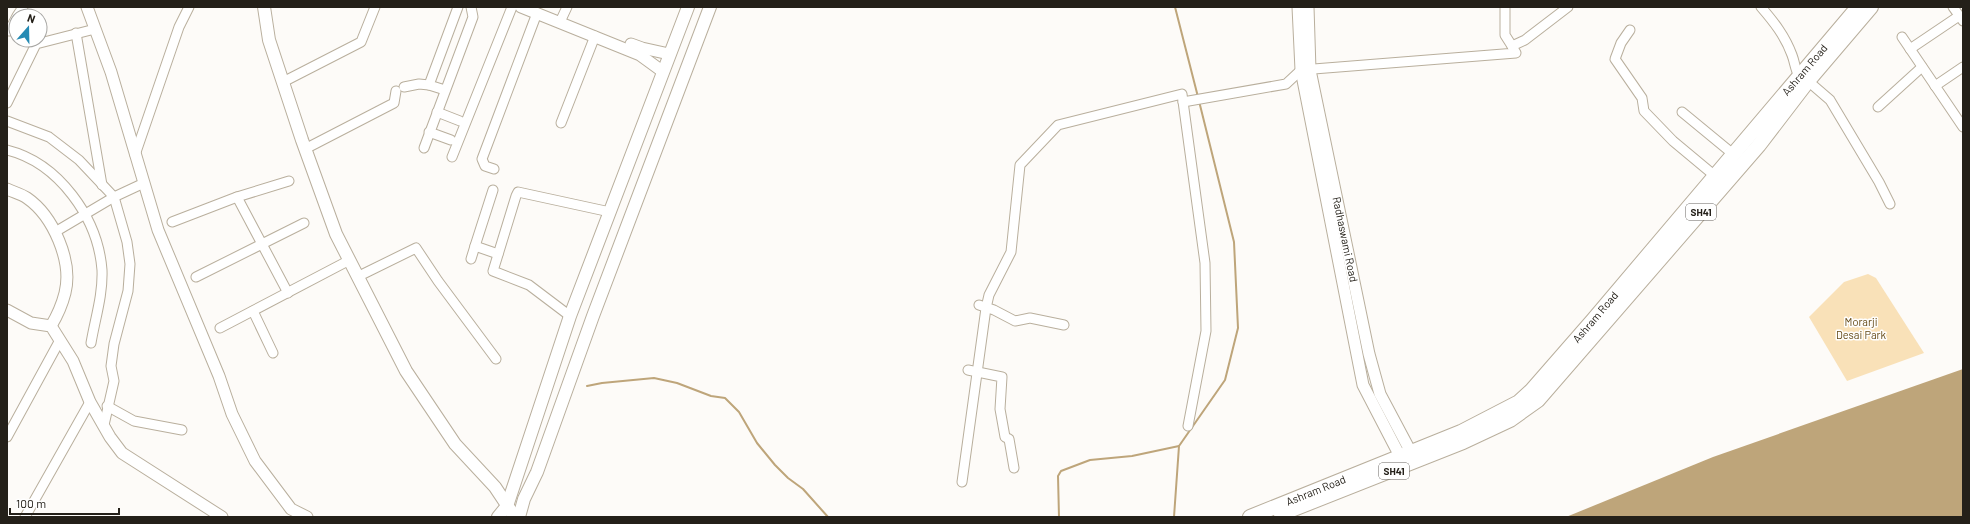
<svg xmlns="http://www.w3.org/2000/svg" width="1970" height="524" viewBox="0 0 1970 524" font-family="Barlow,sans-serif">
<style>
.green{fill:#f9e1b8}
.water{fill:#bea57a}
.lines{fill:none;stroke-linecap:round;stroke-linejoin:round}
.stream{stroke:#bea57a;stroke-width:2}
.minor-casing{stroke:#b9af9d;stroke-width:11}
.tertiary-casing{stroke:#b9af9d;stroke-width:13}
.secondary-casing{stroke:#b9af9d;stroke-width:14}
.primary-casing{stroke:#b9af9d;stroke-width:16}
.minor{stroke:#fff;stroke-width:9}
.tertiary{stroke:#fff;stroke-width:11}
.secondary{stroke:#fff;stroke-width:12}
.primary{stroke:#fff;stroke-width:14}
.labels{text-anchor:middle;stroke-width:3;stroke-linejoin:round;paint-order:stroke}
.shield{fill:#fff;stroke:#66635e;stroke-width:1}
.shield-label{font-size:10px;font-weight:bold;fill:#242019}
.street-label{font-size:11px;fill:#242019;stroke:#fff}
.park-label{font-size:11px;fill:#634814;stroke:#fff}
</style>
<rect width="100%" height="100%" fill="#fdfbf8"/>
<path class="green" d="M1868,274L1876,278L1924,353L1847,381L1809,317L1844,282Z"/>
<path class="water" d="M1963,369V517H1566L1713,457Z"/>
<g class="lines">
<g class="stream">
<path d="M1175,7L1198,97"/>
<path d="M587,386L602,383L654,378L677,383L711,396L725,398L739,412L757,443L775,465L788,478L803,489L828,517"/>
<path d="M1059,517L1058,476L1061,471L1090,460L1132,456L1179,446"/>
<path d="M1174,517L1179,446L1225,380L1238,328L1234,242L1199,101"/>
</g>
<g class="minor-casing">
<g id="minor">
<path d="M1505,7V35L1512,46L1525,40L1568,7"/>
<path d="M1761,7C1774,22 1785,36 1792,55C1795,63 1795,69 1799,76"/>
<path d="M1953,7L1963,21"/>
<path d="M17,16L23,7"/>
<path d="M560,22L567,7"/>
<path d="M1630,30L1621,43L1615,59L1642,98L1644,111L1673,141L1715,176"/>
<path d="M9,31L16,18"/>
<path d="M76,33L102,185"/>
<path d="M1902,37L1963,127"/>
<path d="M1910,49L1959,16"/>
<path d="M1808,81L1830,100L1879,182L1890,204"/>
<path d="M283,82L361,42L375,7"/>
<path d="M1935,86L1963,67"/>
<path d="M404,87L419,84L429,85"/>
<path d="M445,90L429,85L458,7"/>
<path d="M1183,102L1286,84L1301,70L1516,53L1512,46"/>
<path d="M7,103L36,44L95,29"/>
<path d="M1878,107L1922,67"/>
<path d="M437,112L460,121"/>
<path d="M1682,112L1733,154"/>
<path d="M7,121L49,137L79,160L114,197L127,242L130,264L128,291L114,344L111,366L114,381L104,425"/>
<path d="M561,123L595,36"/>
<path d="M429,132L451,140"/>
<path d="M424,148L473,17L471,7"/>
<path d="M305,149L394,103L396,91"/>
<path d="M7,150C59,163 98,218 102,270C103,295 95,319 91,343"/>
<path d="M135,155L179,27L189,7"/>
<path d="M452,157L512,7"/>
<path d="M494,169L485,166L482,159L537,13"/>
<path d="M493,190L475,246L498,254"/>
<path d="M237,197L289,181"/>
<path d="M172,222L237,197L288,293"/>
<path d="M55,232L114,197L144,183"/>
<path d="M471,259L475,246"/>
<path d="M196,277L304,223"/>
<path d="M357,277L416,248L438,281L496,359"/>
<path d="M979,305L994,310L1015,321L1030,318L1064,325"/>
<path d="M253,311L273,353"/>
<path d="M570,316L529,285L493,271L516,196L518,192L610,212"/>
<path d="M220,328L344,263"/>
<path d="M968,370L1002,377L1000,409L1005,437L1009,439L1014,468"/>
<path d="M107,406L134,421L182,430"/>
<path d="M7,437L60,340"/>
<path d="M962,482L986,308L989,295L1011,252L1020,165L1058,125L1182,94L1205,263L1206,331L1188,426"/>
<path d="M25,517L90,402"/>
</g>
</g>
<g class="tertiary-casing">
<g id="tertiary">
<path d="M87,7L111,72L158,230L219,376L232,414L255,461L291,509L307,517"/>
<path d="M521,7L640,55L662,71"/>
<path d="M1298,7L1301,70L1363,385L1403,462"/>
<path id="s1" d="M1308,7L1310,70L1369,354L1380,394L1414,458"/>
<path d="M631,44L642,48L669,54"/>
<path d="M7,189C13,192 21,194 27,198C53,216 73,261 65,293C62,305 57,316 51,326"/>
<path d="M7,310L31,323L51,326L73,361L90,402L110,437L122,453L222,517"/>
</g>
</g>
<g class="secondary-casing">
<g id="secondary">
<path d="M264,7L269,40L302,140L336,234L406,371L455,444L495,487L515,517"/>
<path d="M498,517L507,506L570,316L688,7"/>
<path d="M519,517L524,499L537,472L593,316L710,7"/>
</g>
</g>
<g class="primary-casing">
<g id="primary">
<path d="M1281,514L1463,442L1510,420L1538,400L1759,145L1808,81L1871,7"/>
<path id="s2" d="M1250,517L1461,432L1519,402L1531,391L1593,320L1858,7"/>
</g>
</g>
<use href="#minor" class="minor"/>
<use href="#tertiary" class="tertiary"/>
<use href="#secondary" class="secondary"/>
<use href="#primary" class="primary"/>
</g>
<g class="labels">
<g class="shield">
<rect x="1686" y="204" width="30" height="16" rx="3"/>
<rect x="1379" y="463" width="30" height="16" rx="3"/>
</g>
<g class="shield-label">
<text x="1701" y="216">SH41</text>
<text x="1394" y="475">SH41</text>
</g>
<g class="street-label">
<text dy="4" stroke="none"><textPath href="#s2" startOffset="731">Ashram Road</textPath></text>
<text dy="4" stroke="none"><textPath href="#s1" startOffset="236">Radhaswami Road</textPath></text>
<text dy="4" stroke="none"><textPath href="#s2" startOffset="407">Ashram Road</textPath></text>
<text dy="4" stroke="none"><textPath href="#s2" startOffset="71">Ashram Road</textPath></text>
</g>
<g class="park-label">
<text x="1861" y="326">Morarji<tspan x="1861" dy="13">Desai Park</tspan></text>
</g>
</g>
<rect width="1970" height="524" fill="none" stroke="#242019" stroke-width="16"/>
<g transform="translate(28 28) rotate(20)"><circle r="19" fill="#ffffff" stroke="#a7a6a3"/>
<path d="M0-3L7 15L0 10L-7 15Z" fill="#258ab3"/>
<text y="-6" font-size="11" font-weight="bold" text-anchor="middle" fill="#242019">N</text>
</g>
<path d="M10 508v6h109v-6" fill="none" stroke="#242019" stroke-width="2"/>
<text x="16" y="508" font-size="12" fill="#242019" stroke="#ffffff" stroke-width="3" paint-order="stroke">100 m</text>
</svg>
